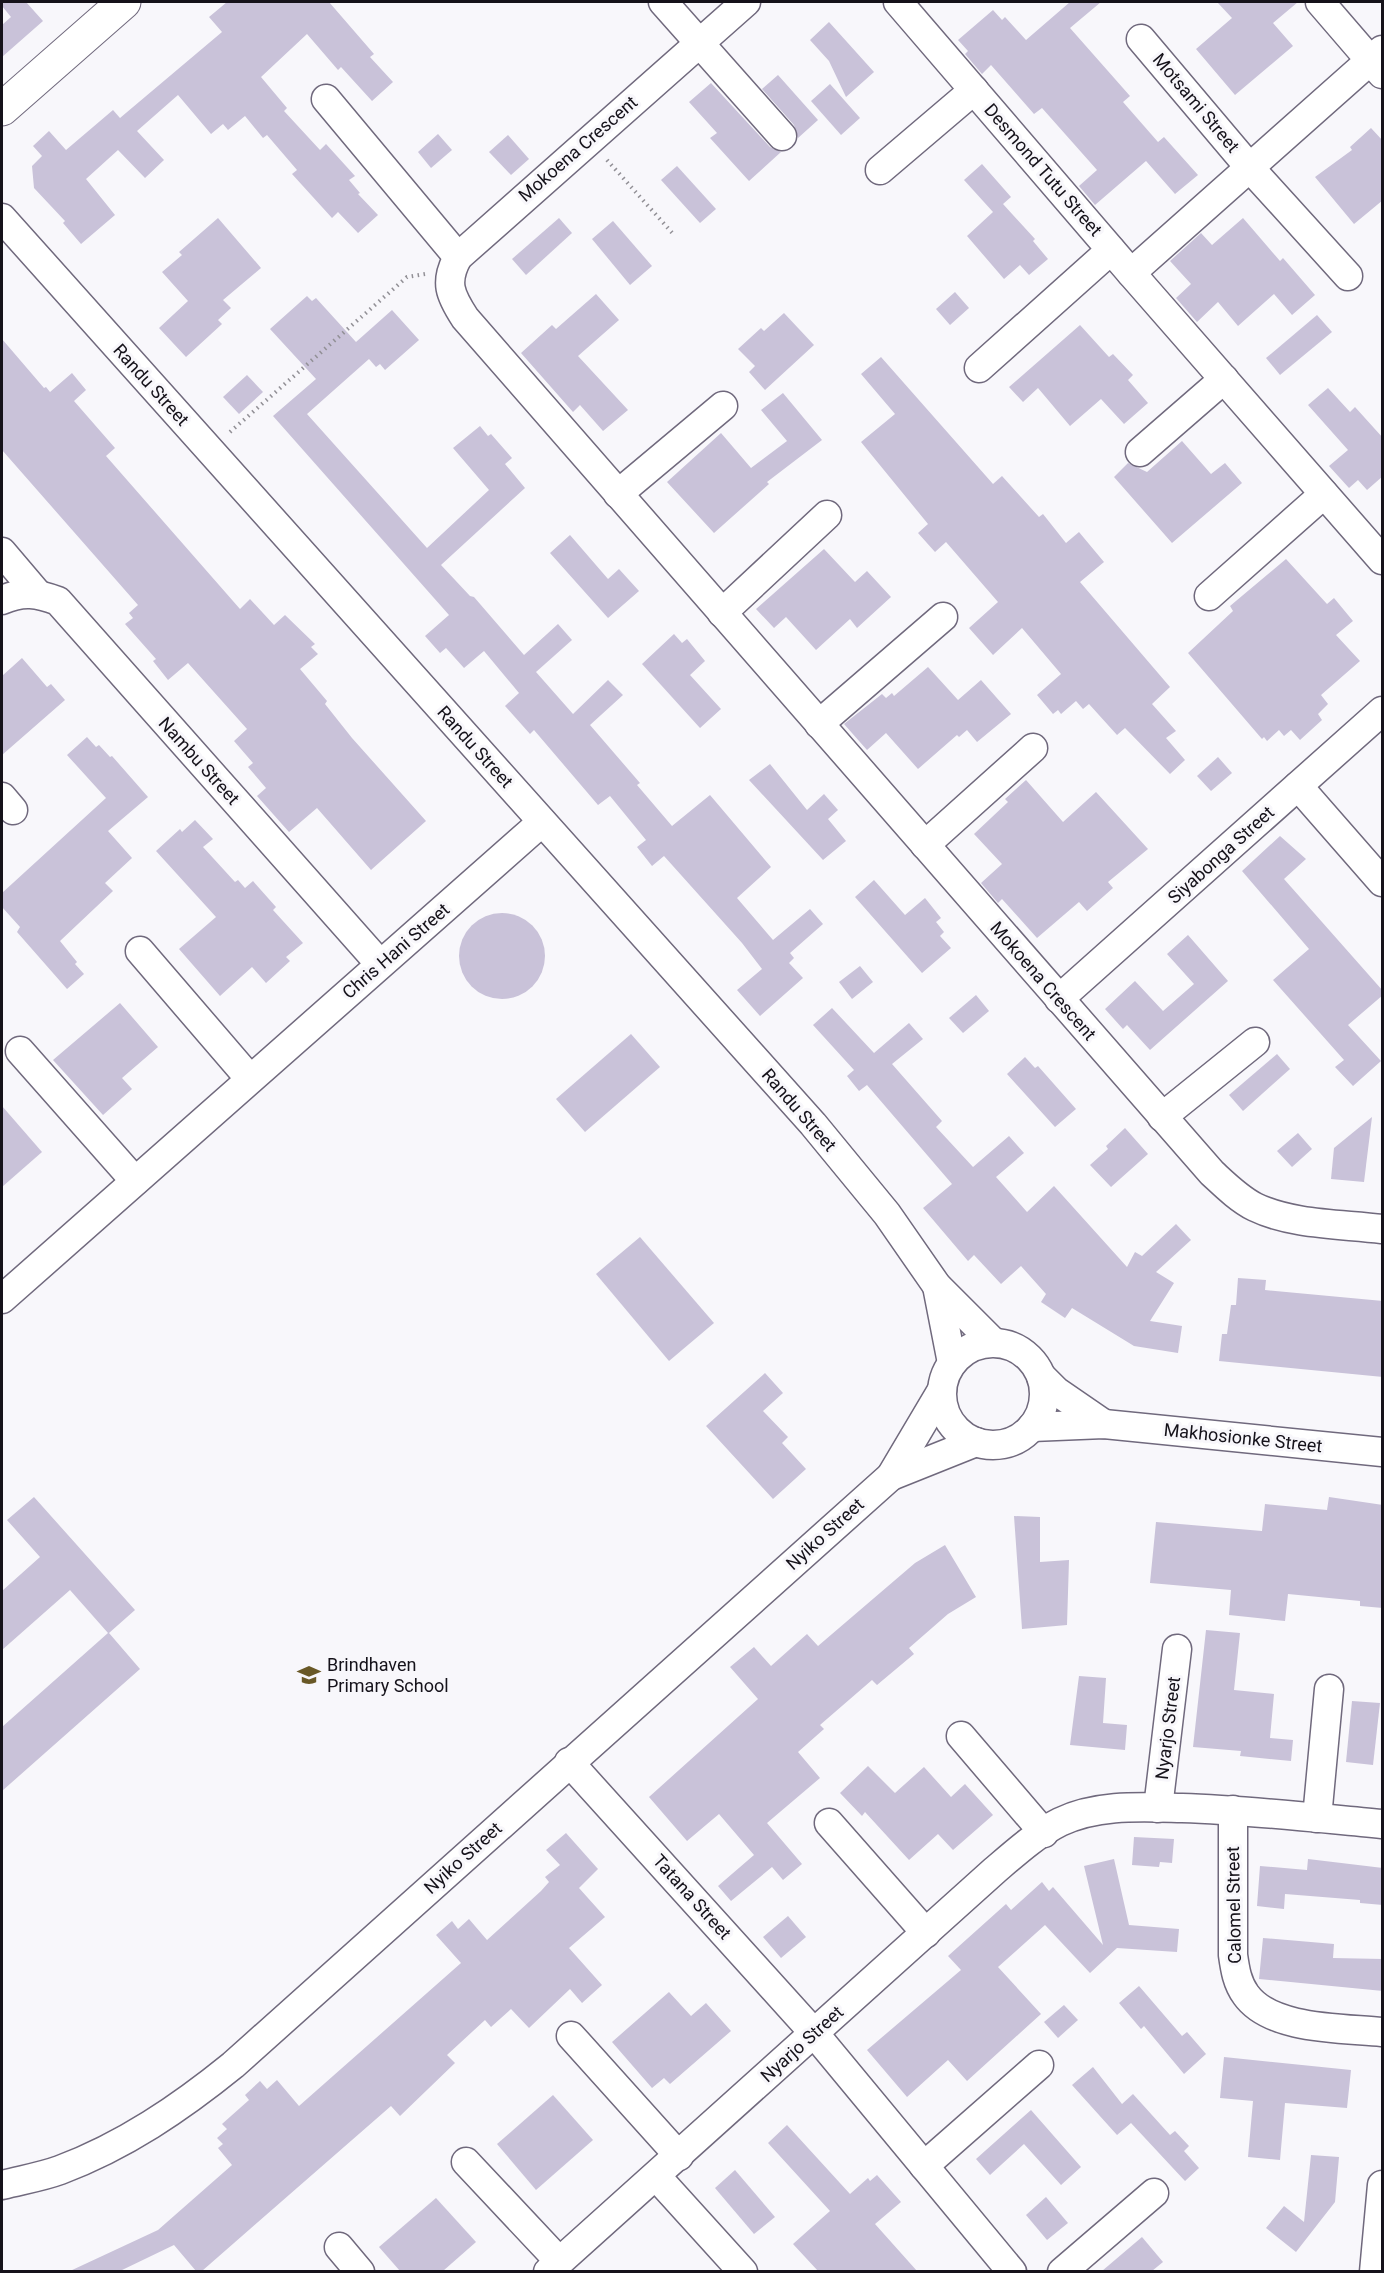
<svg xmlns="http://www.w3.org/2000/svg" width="1384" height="2273" viewBox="0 0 1384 2273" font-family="Roboto,sans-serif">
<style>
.building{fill:#c9c2d9}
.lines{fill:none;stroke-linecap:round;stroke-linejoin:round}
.minor-casing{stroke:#70697d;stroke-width:31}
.tertiary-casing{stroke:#70697d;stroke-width:35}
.path{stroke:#929096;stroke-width:4;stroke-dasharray:1.5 4.5;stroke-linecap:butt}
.minor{stroke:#fff;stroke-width:28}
.tertiary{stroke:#fff;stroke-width:33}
.labels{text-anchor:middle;stroke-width:6;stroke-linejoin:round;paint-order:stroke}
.street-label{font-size:18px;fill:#15121a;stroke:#f8f7fb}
.poi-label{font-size:18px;fill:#15121a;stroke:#f8f7fb;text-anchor:start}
</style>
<rect width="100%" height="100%" fill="#f8f7fb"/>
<g class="building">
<path d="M2,2H26L43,21L2,57V25L11,17L2,6Z"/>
<path d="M227,2H329L374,54L370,57L393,82L372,101L341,67L338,70L307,34L261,77L287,108L284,111L320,150L326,144L355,176L349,180L360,193L358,194L378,215L358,233L338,212L332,218L292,174L297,170L267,135L263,138L245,116L228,130L223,124L211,134L178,95L137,131L164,160L145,178L118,150L86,179L115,215L81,244L63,223L65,221L34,188L32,166L42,156L33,146L49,131L66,150L113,110L120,118L222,32L209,17Z"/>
<path d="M1070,2H1101L1070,28L1130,96L1123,102L1158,142L1164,137L1198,175L1175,194L1146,161L1095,205L1079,186L1097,170L1042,108L1034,114L991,65L982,74L965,54L968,51L958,40L993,10L1002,20L1005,17L1026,40Z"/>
<path d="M1217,2H1298L1273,23L1293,46L1235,95L1196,49L1232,18Z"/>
<path d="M829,22L874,72L846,97L829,61L810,40Z"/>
<path d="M778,75L818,120L798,138L794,125L762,89Z"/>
<path d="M711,83L770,147L781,152L749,181L710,138L717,133L689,102Z"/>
<path d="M830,84L860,118L841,135L811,101Z"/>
<path d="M1371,128L1383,141V200L1354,224L1315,177L1352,150L1350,147Z"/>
<path d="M438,134L452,150L431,168L418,152Z"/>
<path d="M508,135L529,159L511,175L489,152Z"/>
<path d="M982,164L1011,197L1003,204L1035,239L1033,241L1048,259L1029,275L1020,265L1004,279L967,236L993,212L964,180Z"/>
<path d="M677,166L716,209L700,223L661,180Z"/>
<path d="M218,218L261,268L223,300L231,308L218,320L222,324L186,357L159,328L188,301L162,272L182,255L179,252Z"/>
<path d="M559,218L572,233L526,275L512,259Z"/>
<path d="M1243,218L1280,261L1283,258L1315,295L1292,315L1274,294L1238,326L1218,302L1197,322L1176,298L1191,284L1170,261L1201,233L1212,245Z"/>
<path d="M613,221L652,266L630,285L592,239Z"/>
<path d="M955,292L969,308L950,325L936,309Z"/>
<path d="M596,294L619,320L578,356L628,410L603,431L580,405L573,412L521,353L552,325L556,329Z"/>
<path d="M307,296L312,301L316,298L356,342L392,310L419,340L385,370L380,364L376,367L369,359L307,414L427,548L489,490L453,448L480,426L488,436L491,434L512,458L505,464L525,488L441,565L470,596L474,597L524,655L558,624L572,640L536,672L573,714L608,680L623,695L590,725L640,783L637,785L672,826L710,795L771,867L737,898L773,940L810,909L823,924L790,953L794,958L789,963L803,978L760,1016L737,990L762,969L742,943L664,856L652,866L637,847L646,840L610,796L598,805L534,730L530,734L505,706L519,693L484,651L464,668L446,648L440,653L425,636L449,615L273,416L316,379L270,329Z"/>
<path d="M784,313L814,345L765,390L749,372L755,366L738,349L761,328L764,331Z"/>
<path d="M1317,315L1332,332L1280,375L1266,358Z"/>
<path d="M1080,325L1109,357L1113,354L1133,375L1128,380L1148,403L1124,424L1101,399L1070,426L1038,388L1023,402L1009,387Z"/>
<path d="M2,339L44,388L46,387L50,392L72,373L86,390L74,401L115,448L106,456L240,609L250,599L274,625L285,615L315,644L311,647L318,654L300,669L327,701L325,704L352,738L426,821L371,870L317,808L289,832L257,796L266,788L248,767L253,763L234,741L247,729L188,663L168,680L153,661L156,659L125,624L133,618L129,613L138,605L2,450Z"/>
<path d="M881,357L993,484L1002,476L1039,517L1043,514L1066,543L1079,532L1104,562L1080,582L1170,687L1152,704L1176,731L1166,738L1185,760L1170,774L1125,728L1117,735L1089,704L1083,709L1076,701L1061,714L1058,710L1053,714L1037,695L1061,674L1022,628L993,655L969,628L998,602L946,542L935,552L918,533L928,524L861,442L895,414L861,374Z"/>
<path d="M247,375L263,392L239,414L223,397Z"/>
<path d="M1328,388L1350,412L1355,407L1383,438V476L1367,490L1358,480L1349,488L1329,466L1348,450L1308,405Z"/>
<path d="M783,393L822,440L767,482L769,484L714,533L667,482L721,433L751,468L787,441L761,410Z"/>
<path d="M1182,441L1211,474L1225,463L1242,483L1172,543L1114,477L1128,463L1147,472Z"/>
<path d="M570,535L608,579L619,569L639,591L608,618L550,553Z"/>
<path d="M824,549L855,582L867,571L891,597L857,628L850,619L816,650L786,617L774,628L756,609Z"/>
<path d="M1286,559L1327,604L1334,598L1353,621L1336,635L1360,661L1321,695L1328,704L1318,714L1322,720L1300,740L1291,730L1284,736L1279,730L1267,741L1264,737L1262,739L1188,653L1233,611L1230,606Z"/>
<path d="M674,634L682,643L687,639L705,661L690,675L721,709L700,728L642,664Z"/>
<path d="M22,658L47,687L51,684L65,700L2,755V676Z"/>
<path d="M928,667L958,700L981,680L1011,714L977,742L967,730L959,737L957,735L918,769L886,733L867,750L844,724L882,694L886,698L892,693L894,696Z"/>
<path d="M87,737L96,747L99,745L110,757L112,756L148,797L108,831L132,858L105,883L113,891L60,941L77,962L75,964L84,974L67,989L17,932L20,927L2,907V893L106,798L67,755Z"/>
<path d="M1218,757L1232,773L1211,791L1197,776Z"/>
<path d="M770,764L807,810L824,794L838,810L828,819L846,841L823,860L749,780Z"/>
<path d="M1026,780L1063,822L1096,792L1148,849L1108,882L1113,888L1087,911L1079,902L1037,938L1002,899L998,903L981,883L1002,864L974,834L1008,802L1005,799Z"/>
<path d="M195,820L213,839L203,847L235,882L238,880L245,888L253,881L276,907L273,910L303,943L286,957L290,961L266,983L252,967L220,996L179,949L216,917L156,851L180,829L182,832Z"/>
<path d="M1280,836L1306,859L1284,879L1383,991V995L1348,1025L1381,1061L1353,1086L1335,1067L1344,1060L1273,980L1309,949L1242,871Z"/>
<path d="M874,880L905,915L925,898L941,918L936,922L944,932L940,936L951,948L922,973L855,897Z"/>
<circle cx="502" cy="956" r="43"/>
<path d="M1188,935L1228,981L1150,1050L1127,1025L1123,1029L1105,1009L1135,981L1163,1011L1194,984L1167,954Z"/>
<path d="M860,966L873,982L852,999L839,982Z"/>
<path d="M976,995L989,1011L963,1033L949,1018Z"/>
<path d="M120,1003L158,1047L122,1078L132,1089L103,1115L53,1060Z"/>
<path d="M832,1008L874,1053L909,1023L923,1039L892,1064L942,1121L936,1127L973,1167L1009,1136L1024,1153L996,1177L1027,1212L1054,1186L1127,1267L1135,1252L1142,1256L1176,1224L1191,1240L1156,1272L1174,1283L1150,1321L1182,1326L1178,1353L1134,1346L1072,1308L1065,1318L1041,1302L1046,1294L1021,1266L1001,1284L974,1255L968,1261L923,1208L952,1184L867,1085L859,1091L847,1076L854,1070L813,1025Z"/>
<path d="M631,1034L660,1067L585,1132L556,1099Z"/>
<path d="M1277,1054L1290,1069L1243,1111L1229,1095Z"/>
<path d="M1025,1057L1035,1068L1038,1066L1076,1109L1055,1127L1007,1074Z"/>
<path d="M2,1106L42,1152L2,1187Z"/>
<path d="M1372,1117L1364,1182L1331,1179L1334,1148Z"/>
<path d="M1125,1128L1148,1154L1111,1187L1090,1165L1108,1149L1106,1146Z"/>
<path d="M1298,1133L1312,1149L1292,1167L1277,1151Z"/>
<path d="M640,1237L714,1323L669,1361L596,1274Z"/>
<path d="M1238,1278L1266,1280L1265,1290L1383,1301V1377L1219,1361L1222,1334H1227L1231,1305H1236Z"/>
<path d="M765,1373L783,1393L763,1411L788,1437L782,1443L806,1469L773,1499L706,1426Z"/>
<path d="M34,1497L135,1610L109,1633L140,1669L2,1791V1727L108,1633L70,1590L2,1650V1591L40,1557L7,1520Z"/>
<path d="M1329,1497L1383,1505V1608L1360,1606V1601L1288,1594L1285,1621L1229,1615L1231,1590L1150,1583L1156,1522L1262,1531L1265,1504L1327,1510Z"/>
<path d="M1014,1516L1040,1517V1562L1069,1560L1067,1625L1022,1629Z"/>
<path d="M945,1545L976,1597L948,1614L909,1648L914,1654L877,1685L872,1680L820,1725L824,1729L798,1752L820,1778L767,1823L802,1864L783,1880L772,1867L731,1901L718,1886L754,1855L719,1814L687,1841L649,1797L758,1699L730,1667L754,1647L771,1666L807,1634L818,1646L915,1563Z"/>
<path d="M1206,1630L1240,1633L1234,1690L1274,1694L1270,1738L1293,1740L1291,1761L1240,1756L1241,1751L1193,1747Z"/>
<path d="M1079,1676L1106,1678L1103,1723L1127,1725L1125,1750L1070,1745Z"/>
<path d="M1352,1701L1380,1703L1373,1765L1346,1762Z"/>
<path d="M868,1766L895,1793L924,1767L951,1797L965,1784L993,1815L953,1850L938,1834L909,1860L865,1812L862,1816L840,1793Z"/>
<path d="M566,1833L598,1869L579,1888L605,1917L569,1948L602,1985L582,2003L570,1989L529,2028L511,2009L491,2027L485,2020L447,2055L455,2063L400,2116L391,2106L202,2271H196L174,2245L120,2271H70L158,2230L232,2165L218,2148L223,2144L217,2138L227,2129L222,2124L249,2100L245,2095L260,2081L267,2089L277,2080L299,2106L461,1963L436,1935L452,1921L458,1929L469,1919L487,1940L541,1891L549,1882L545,1877L560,1865L546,1850Z"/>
<path d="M1134,1837L1174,1839L1172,1863L1160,1862L1159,1867L1132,1865Z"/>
<path d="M1114,1859L1129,1925L1179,1929L1177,1952L1117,1948L1090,1973L1045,1925L998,1967L1041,2014L967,2081L948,2060L907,2097L867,2050L961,1970L948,1956L1006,1904L1011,1910L1042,1882L1049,1891L1053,1887L1103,1945L1084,1866Z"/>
<path d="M1308,1859L1383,1868V1905L1360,1903V1900L1285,1894L1284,1909L1257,1906L1260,1866L1307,1870Z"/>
<path d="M788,1916L806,1937L781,1958L763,1937Z"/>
<path d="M1263,1938L1334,1944L1333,1958L1383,1959V1991L1259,1979Z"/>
<path d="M1139,1986L1182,2036L1187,2032L1206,2054L1184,2074L1144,2026L1141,2029L1119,2003Z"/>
<path d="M669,1992L691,2016L706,2003L731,2031L670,2084L664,2078L652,2088L612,2042Z"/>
<path d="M1064,2005L1078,2020L1058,2038L1044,2022Z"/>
<path d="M1224,2057L1351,2070L1347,2108L1285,2103L1280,2160L1248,2157L1253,2101L1220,2098Z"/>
<path d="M1093,2067L1122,2104L1133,2094L1170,2135L1175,2131L1189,2146L1184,2151L1199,2168L1185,2181L1131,2123L1117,2135L1072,2085Z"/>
<path d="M553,2095L593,2140L536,2190L497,2144Z"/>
<path d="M1031,2110L1081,2167L1061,2185L1024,2144L990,2175L976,2159Z"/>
<path d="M787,2125L850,2194L868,2178L870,2181L877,2175L901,2202L875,2224L917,2271H818L793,2244L830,2211L768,2143Z"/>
<path d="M1311,2155L1339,2157L1335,2202L1296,2252L1266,2228L1284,2206L1304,2222Z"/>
<path d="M735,2170L775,2217L754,2234L715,2188Z"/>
<path d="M1046,2197L1068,2223L1047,2240L1026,2215Z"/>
<path d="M436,2198L476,2242L443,2271H400L379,2247Z"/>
<path d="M1142,2237L1163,2262L1152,2271H1102Z"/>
</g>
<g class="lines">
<g class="minor-casing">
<g id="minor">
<path d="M663,2L782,136"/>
<path d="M746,2L458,257C444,282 450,295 465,318L1212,1173C1225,1185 1239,1199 1255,1207C1292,1225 1342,1224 1382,1229"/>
<path d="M898,2L1131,273L1382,560"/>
<path d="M1320,2L1382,74"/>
<path d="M1141,39L1250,168L1348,276"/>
<path d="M326,99L458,257"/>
<path d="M880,170L974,90"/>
<path d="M2,218L813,1124L887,1214L937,1286L993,1342"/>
<path d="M1131,273L1382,50"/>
<path d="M979,368L1111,250"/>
<path d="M1140,452L1224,379"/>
<path d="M618,494L723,406"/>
<path d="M2,552L36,592"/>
<path d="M1209,596L1324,494"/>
<path d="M2,600C23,591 37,593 58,601L380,964"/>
<path d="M722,613L827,515"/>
<path d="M819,724L943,617"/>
<path d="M1298,786L1382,882"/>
<path d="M2,797L13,810"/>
<path d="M925,845L1033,748"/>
<path d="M140,951L250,1079"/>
<path d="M1059,999L1382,711"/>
<path d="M20,1051L135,1181"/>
<path d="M1162,1117L1255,1042"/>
<path d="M937,1286L952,1363"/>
<path d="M2,1299L542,822"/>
<circle cx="993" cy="1394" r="51"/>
<path d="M1041,1376L1056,1391L1104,1424"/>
<path d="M1032,1427L1104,1424L1382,1452"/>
<path d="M891,1476L976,1442"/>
<path d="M961,1736L1044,1833"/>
<path d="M569,1762L814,2033L1012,2272"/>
<path d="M1158,1808L1177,1649"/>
<path d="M1233,1810V1955C1235,1969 1237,1983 1246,1995C1271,2030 1342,2028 1382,2032"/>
<path d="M1317,1818L1329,1689"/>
<path d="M829,1823L926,1933"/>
<path d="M571,2036L679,2156"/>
<path d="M466,2162L559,2261"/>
<path d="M924,2166L1039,2065"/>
<path d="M656,2176L743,2272"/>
<path d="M2,2185C21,2180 41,2177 60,2170C124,2146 180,2108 233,2065L891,1476L942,1390"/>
<path d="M339,2247L360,2272"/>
<path d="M548,2272L994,1871C1015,1853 1036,1834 1060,1822C1098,1804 1141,1807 1182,1808C1249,1810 1316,1818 1382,1824"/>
<path d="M1062,2272L1154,2193"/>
<path d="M1374,2272L1382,2185"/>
</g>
</g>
<g class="tertiary-casing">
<path id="tertiary" d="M2,109L124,2"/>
</g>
<g class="path">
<path d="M607,160L675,236"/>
<path d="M230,432L407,277L425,274"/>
</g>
<use href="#minor" class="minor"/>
<use href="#tertiary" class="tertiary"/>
</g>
<defs>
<g id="school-bare" transform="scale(1.8)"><path d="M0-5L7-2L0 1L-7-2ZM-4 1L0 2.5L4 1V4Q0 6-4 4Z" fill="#695826" stroke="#f8f7fb" stroke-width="2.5" paint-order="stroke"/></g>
</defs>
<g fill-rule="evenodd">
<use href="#school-bare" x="309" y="1675"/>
</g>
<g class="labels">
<g class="street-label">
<text transform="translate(1196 103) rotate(50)" y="6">Motsami Street</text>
<text transform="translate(578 149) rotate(-41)" y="6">Mokoena Crescent</text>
<text transform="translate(1043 170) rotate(49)" y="6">Desmond Tutu Street</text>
<text transform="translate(151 385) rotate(48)" y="6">Randu Street</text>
<text transform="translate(475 747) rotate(48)" y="6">Randu Street</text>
<text transform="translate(199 761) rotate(48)" y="6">Nambu Street</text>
<text transform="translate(1221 855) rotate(-42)" y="6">Siyabonga Street</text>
<text transform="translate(396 951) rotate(-41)" y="6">Chris Hani Street</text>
<text transform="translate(1043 981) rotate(49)" y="6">Mokoena Crescent</text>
<text transform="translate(799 1110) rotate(49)" y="6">Randu Street</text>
<text transform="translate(1243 1438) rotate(6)" y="6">Makhosionke Street</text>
<text transform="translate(825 1534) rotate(-42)" y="6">Nyiko Street</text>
<text transform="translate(1168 1728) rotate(-83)" y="6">Nyarjo Street</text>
<text transform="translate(463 1858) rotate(-42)" y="6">Nyiko Street</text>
<text transform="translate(692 1897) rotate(48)" y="6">Tatana Street</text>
<text transform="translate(1234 1905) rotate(-91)" y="6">Calomel Street</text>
<text transform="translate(802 2044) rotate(-42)" y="6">Nyarjo Street</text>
</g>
<g class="poi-label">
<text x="327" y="1671">Brindhaven<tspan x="327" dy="21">Primary School</tspan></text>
</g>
</g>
<rect width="1384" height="2273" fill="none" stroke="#15121a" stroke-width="6"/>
</svg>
